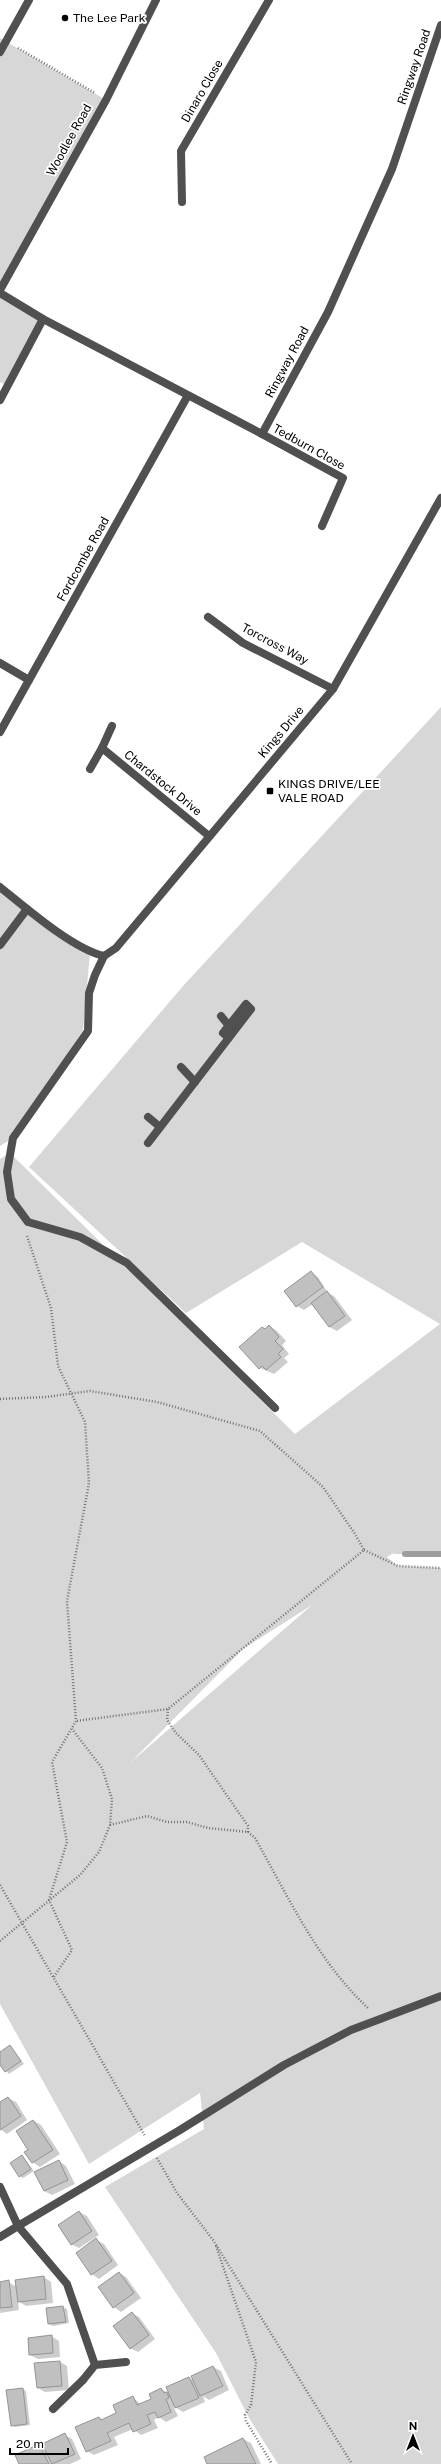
<svg xmlns="http://www.w3.org/2000/svg" width="441" height="2464" viewBox="0 0 441 2464" font-family="'Public Sans',sans-serif">
<style>
.green{fill:#d7d7d7;fill-rule:evenodd}
.shadow{fill:#0003}
.lines{fill:none;stroke-linecap:round;stroke-linejoin:round}
.stream{stroke:#9e9e9e;stroke-width:6}
.building{fill:#c0c0c0;stroke:#949494}
.path{stroke:#727272;stroke-width:2.5;stroke-dasharray:1 2;stroke-linecap:butt}
.lane{stroke:#505050;stroke-width:8}
.street{stroke:#505050;stroke-width:8}
.poi-dot{fill:#000;stroke:#fff;stroke-width:1.5}
.labels{text-anchor:middle;stroke-width:3.5;stroke-linejoin:round;paint-order:stroke}
.poi-label{font-size:12px;fill:#000;stroke:#fff;text-anchor:start}
.street-label{font-size:12px;fill:#000;stroke:#fff}
</style>
<rect width="100%" height="100%" fill="#fff"/>
<g class="green">
<path d="M0,38L106,100L0,290Z"/>
<path d="M0,293L43,319L8,386L0,382Z"/>
<path d="M441,707V1554H393L397,1551L387,1557L398,1566L441,1568V2464H278L249,2418L216,2353L105,2187L204,2129L200,2093L89,2164L0,2004V1159L10,1153L295,1434L440,1324L302,1242L186,1313L29,1167L183,986ZM312,1605L131,1762L243,1649Z"/>
<path d="M0,884L90,953L83,1030L13,1138L0,1146Z"/>
</g>
<g class="shadow">
<path d="M311,1272L318,1277L328,1293L334,1296L352,1320L337,1331L329,1327L313,1304L304,1310L297,1306Z"/>
<path d="M269,1326L277,1331L286,1341L282,1345L289,1354L284,1358L288,1362L274,1374L260,1368L241,1347Z"/>
<path d="M10,2046L24,2064L9,2074L0,2063V2053Z"/>
<path d="M8,2098L16,2102L27,2120L7,2134L0,2129V2103Z"/>
<path d="M34,2121L41,2125L60,2154L40,2167L32,2162L29,2150Z"/>
<path d="M22,2156L34,2171L23,2178L19,2176Z"/>
<path d="M59,2161L66,2166L75,2184L52,2195L44,2191Z"/>
<path d="M79,2212L87,2216L99,2235L79,2248L71,2244Z"/>
<path d="M96,2240L104,2244L118,2265L99,2279L92,2274Z"/>
<path d="M119,2273L126,2277L141,2298L121,2312L114,2307L99,2287Z"/>
<path d="M44,2277L51,2282L53,2303L26,2306L18,2301L19,2310L0,2313V2283L8,2282L17,2287Z"/>
<path d="M63,2307L67,2309L69,2323L53,2326L49,2324L47,2309Z"/>
<path d="M132,2313L139,2317L155,2339L138,2352L130,2348Z"/>
<path d="M51,2336L59,2341L60,2357L38,2359L30,2355Z"/>
<path d="M60,2362L67,2366L69,2390L45,2392L38,2388Z"/>
<path d="M213,2367L221,2371L229,2390L209,2400L203,2396L205,2402L183,2412L173,2406L178,2416L166,2422L159,2417L154,2420L158,2428L141,2435L133,2429L114,2437L118,2445L94,2455L87,2451L99,2418L103,2420L118,2414L133,2398L141,2404L152,2400L161,2389L170,2394L189,2378L195,2381Z"/>
<path d="M23,2389L26,2391L30,2425L15,2427L12,2425Z"/>
<path d="M65,2435L72,2439L81,2459L70,2464H20L39,2445L45,2448Z"/>
<path d="M243,2439L251,2443L261,2464H209Z"/>
</g>
<g class="lines">
<path class="stream" d="M405,1554H441"/>
</g>
<g class="building">
<path d="M311,1271L323,1287L296,1307L284,1291Z"/>
<path d="M327,1291L345,1316L329,1327L311,1303Z"/>
<path d="M269,1325L279,1337L275,1341L283,1349L278,1354L281,1357L266,1370L262,1366L259,1369L239,1347L262,1327L265,1329Z"/>
<path d="M10,2045L21,2061L5,2072L0,2065V2052Z"/>
<path d="M8,2097L21,2116L0,2130V2102Z"/>
<path d="M33,2120L53,2150L32,2163L24,2152L28,2150L16,2131Z"/>
<path d="M22,2155L31,2169L19,2177L10,2163Z"/>
<path d="M59,2160L68,2180L44,2191L34,2172Z"/>
<path d="M79,2211L92,2231L71,2245L58,2225Z"/>
<path d="M96,2238L112,2261L91,2275L76,2253Z"/>
<path d="M119,2272L134,2293L113,2308L98,2287Z"/>
<path d="M44,2276L46,2299L18,2302L15,2280Z"/>
<path d="M9,2280L12,2307L0,2308V2282Z"/>
<path d="M63,2306L66,2322L48,2324L46,2308Z"/>
<path d="M132,2312L149,2335L130,2349L113,2326Z"/>
<path d="M52,2335L53,2353L29,2355L28,2338Z"/>
<path d="M60,2361L62,2386L37,2388L34,2363Z"/>
<path d="M213,2366L223,2386L200,2396L191,2376Z"/>
<path d="M189,2377L199,2398L175,2408L166,2387Z"/>
<path d="M23,2388L27,2424L11,2426L6,2390Z"/>
<path d="M161,2388L164,2393L167,2392L169,2398L166,2399L171,2412L158,2418L155,2412L147,2415L151,2424L133,2432L129,2423L107,2433L111,2441L86,2452L75,2427L99,2417L101,2420L116,2413L113,2405L133,2396L137,2405L151,2399L149,2394Z"/>
<path d="M65,2433L75,2454L52,2464L42,2444Z"/>
<path d="M243,2438L256,2464H207L204,2457Z"/>
<path d="M39,2444L49,2464H19L15,2455Z"/>
</g>
<g class="lines">
<g class="path">
<path d="M18,48L95,93"/>
<path d="M27,1236L51,1308L58,1366L85,1422L89,1483L67,1601L76,1721L52,1762L67,1842L49,1900L72,1950L53,1978"/>
<path d="M0,1399L46,1397L90,1391L157,1402L260,1431L323,1487L355,1534L364,1550L168,1709L76,1721"/>
<path d="M364,1550L398,1566L441,1568"/>
<path d="M168,1709L167,1720L176,1733L199,1755L248,1826V1832"/>
<path d="M110,1825L147,1816L167,1822H187L208,1828L248,1832L255,1838C289,1898 318,1962 369,2009"/>
<path d="M0,1885L145,2136"/>
<path d="M0,1941L80,1875L99,1852L110,1825L112,1799L102,1768L72,1729"/>
<path d="M157,2158L177,2193L213,2240L352,2464"/>
<path d="M216,2246L256,2362L251,2405L245,2415L246,2421L272,2464"/>
</g>
<g class="lane">
<path d="M0,52L29,0"/>
<path d="M104,956L95,975L89,993L88,1031L13,1138L7,1172L11,1199L28,1222L80,1237L127,1263L275,1408"/>
<path d="M221,1016L229,1026"/>
<path d="M181,1067L195,1082"/>
<path d="M148,1117L160,1127"/>
<path d="M148,1143L251,1009L246,1004L223,1033L229,1038"/>
<path d="M18,2226L180,2130L284,2065L351,2030L441,1996"/>
<path d="M53,2409L83,2380"/>
</g>
<g class="street">
<path d="M182,202L181,151L269,0"/>
<path d="M0,290L106,100L156,0"/>
<path d="M0,293L43,319L262,434L328,312L392,169L441,25"/>
<path d="M0,400L43,319"/>
<path d="M262,434L343,478L322,526"/>
<path d="M208,617L243,643L333,689"/>
<path d="M0,663L29,680"/>
<path d="M0,732L187,397"/>
<path d="M102,748L112,726"/>
<path d="M90,769L102,748L209,836"/>
<path d="M0,887C26,908 73,949 104,956L116,948L333,689L441,498"/>
<path d="M0,945L27,909"/>
<path d="M0,2187L18,2226L67,2284L95,2365"/>
<path d="M0,2237L18,2226"/>
<path d="M83,2380L95,2365L126,2362"/>
</g>
</g>
<g class="poi-dot">
<circle cx="65" cy="18" r="4"/>
<rect x="266" y="787" width="8" height="8" rx="2"/>
</g>
<g class="labels">
<g class="poi-label">
<text x="73" y="22">The Lee Park</text>
<text x="278" y="788">KINGS DRIVE/LEE<tspan x="278" dy="14">VALE ROAD</tspan></text>
</g>
<g class="street-label">
<text transform="translate(414 67) rotate(-71)" y="4">Ringway Road</text>
<text transform="translate(202 91) rotate(-60)" y="4">Dinaro Close</text>
<text transform="translate(69 140) rotate(-61)" y="4">Woodlee Road</text>
<text transform="translate(287 362) rotate(-62)" y="4">Ringway Road</text>
<text transform="translate(309 447) rotate(29)" y="4">Tedburn Close</text>
<text transform="translate(83 559) rotate(-61)" y="4">Fordcombe Road</text>
<text transform="translate(275 644) rotate(28)" y="4">Torcross Way</text>
<text transform="translate(281 732) rotate(-50)" y="4">Kings Drive</text>
<text transform="translate(163 783) rotate(39)" y="4">Chardstock Drive</text>
</g>
</g>
<g transform="translate(413 2436)" stroke="#ffffff" stroke-width="3" paint-order="stroke">
<path d="M0-3L7 15L0 10L-7 15Z" fill="#000000"/>
<text y="-6" font-size="11" font-weight="bold" text-anchor="middle" fill="#000000">N</text>
</g>
<path d="M10 2448v6h58v-6" fill="none" stroke="#000000" stroke-width="2"/>
<text x="16" y="2448" font-size="12" fill="#000000" stroke="#ffffff" stroke-width="3" paint-order="stroke">20 m</text>
</svg>
